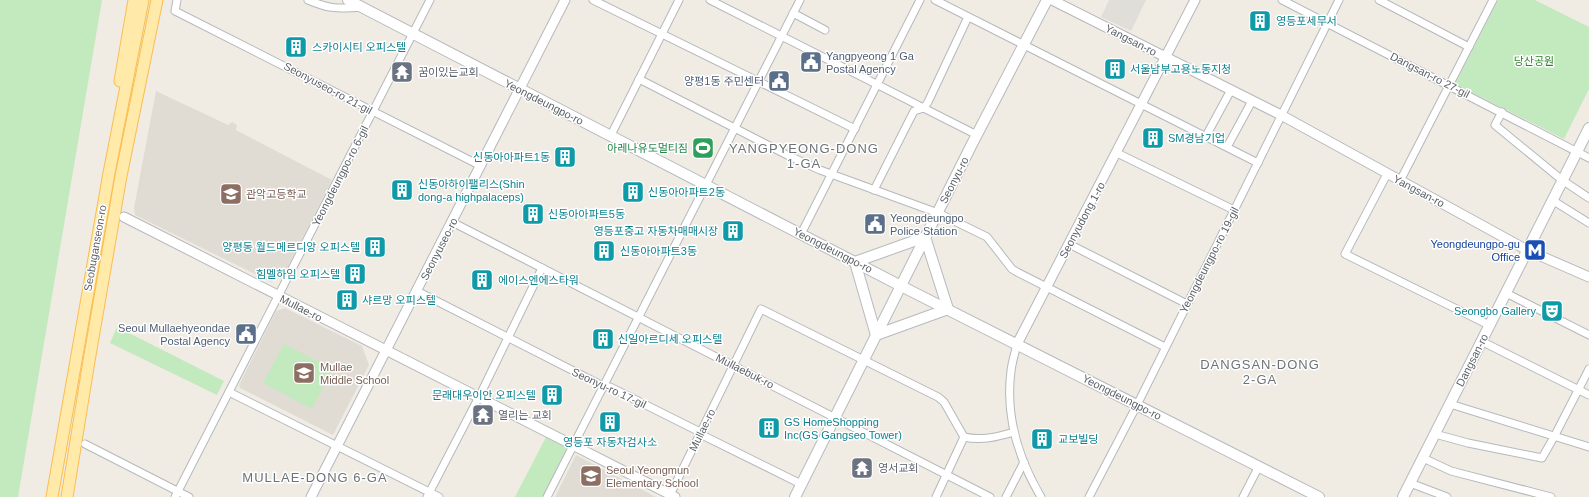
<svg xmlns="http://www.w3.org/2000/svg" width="1589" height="497" viewBox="0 0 1589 497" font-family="Helvetica,'Noto Sans KR',sans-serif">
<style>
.industrial{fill:#e0ded9}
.education{fill:#e0dbd3}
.green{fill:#c3e9bf}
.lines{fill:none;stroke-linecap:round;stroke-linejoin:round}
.minor-casing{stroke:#b5b8bc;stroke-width:9}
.tertiary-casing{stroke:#b5b8bc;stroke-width:11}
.secondary-casing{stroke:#b6babf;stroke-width:12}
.primary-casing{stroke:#fbbd51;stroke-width:13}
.minor{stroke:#fff;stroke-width:7}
.tertiary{stroke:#fff;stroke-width:9}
.secondary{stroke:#fff;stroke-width:10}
.primary{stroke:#ffeaaa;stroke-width:11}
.labels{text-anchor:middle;stroke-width:3;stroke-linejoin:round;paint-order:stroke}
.culture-label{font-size:11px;fill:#0d838f;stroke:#fff;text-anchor:start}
.street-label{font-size:11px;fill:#5c6166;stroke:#fff}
.service-label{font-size:11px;fill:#4e5e75;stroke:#fff;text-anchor:start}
.park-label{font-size:11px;fill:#31832e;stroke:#fff}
.worship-label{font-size:11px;fill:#5b616d;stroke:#fff;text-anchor:start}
.leisure-label{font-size:11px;fill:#27864d;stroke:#fff;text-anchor:end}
.education-label{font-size:11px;fill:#785e54;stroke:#fff;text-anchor:start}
.transit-label{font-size:11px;fill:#164399;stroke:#fff;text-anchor:end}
.quarter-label{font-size:13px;letter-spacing:1px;fill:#6d7378;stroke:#fff}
</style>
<rect width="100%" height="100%" fill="#f0ece4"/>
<path class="industrial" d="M1109,0H1146L1131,31L1101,17Z"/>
<g class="education">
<path d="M156,91L228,125L232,122L237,125L236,130L332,180L284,274L271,282L135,215L134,208Z"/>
<path d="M285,308L362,346L369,365L333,435L240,388L239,385L276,311Z"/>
<path d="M576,455L656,497H555Z"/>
</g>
<g class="green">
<path d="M0,0H102L18,497H0Z"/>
<path d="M1498,0H1535L1589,27V89L1564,139L1455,84Z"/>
<path d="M117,327L224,381L217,395L110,343Z"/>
<path d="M284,344L333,369L312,409L263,383Z"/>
<path d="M546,437L568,449L543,497H515Z"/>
</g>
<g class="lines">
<g class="minor-casing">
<g id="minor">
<path d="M177,0L175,11L481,166"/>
<path d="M308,0C329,9 338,9 362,7"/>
<path d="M593,0L855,129"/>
<path d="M710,0L977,135"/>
<path d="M935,0L1258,163"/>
<path d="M1282,0L1589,158"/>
<path d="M1379,0L1469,47"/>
<path d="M793,13L825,30"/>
<path d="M639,79L789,156L820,170L938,213L987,237L1012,269L1017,272L1165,347"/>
<path d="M1502,112L1495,125L1562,180L1589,198"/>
<path d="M611,135L679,0"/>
<path d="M1206,136L1231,90"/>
<path d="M1227,147L1252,101"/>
<path d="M1117,153L1234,210"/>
<path d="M1387,174L1345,254L1489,325"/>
<path d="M1400,181L1493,0"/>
<path d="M874,190L914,111L924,108L928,102L968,17"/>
<path d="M1552,200L1589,223"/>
<path d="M452,222L990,497"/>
<path d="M801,234L920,0"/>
<path d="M1069,244L1187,304"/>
<path d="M417,291L603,386L610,387L698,431L700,434L801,484"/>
<path d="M1506,293L1589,335"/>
<path d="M1481,341L1589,395"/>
<path d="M1017,344C1015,353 1012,362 1011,371C1005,417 1018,458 1041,497"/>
<path d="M229,392L439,497"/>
<path d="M1450,404L1589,447"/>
<path d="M1435,434L1468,443L1542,458L1554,437L1589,369"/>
<path d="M964,437C981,441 997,437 1014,432"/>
<path d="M85,444L189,497"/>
<path d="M1423,458L1451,471L1551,497"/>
<path d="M1410,483L1447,497"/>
<path d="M670,495L761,309L938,397L944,402L964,437"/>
<path d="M175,497L430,0"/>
<path d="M427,497L482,391L542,268"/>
<path d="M547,497L800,0"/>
<path d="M936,497L964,437"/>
<path d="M1006,497L1024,462"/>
<path d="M1089,497L1137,405L1339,0"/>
<path d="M1243,497L1259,466"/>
</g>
</g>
<g class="tertiary-casing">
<g id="tertiary">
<path d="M1052,0L1281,115L1527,250L1589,277"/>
<path d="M124,217L675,497"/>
<path d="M1017,344L1195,0"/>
<path d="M311,497L565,0"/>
</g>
</g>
<g class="secondary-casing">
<g id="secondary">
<path d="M348,0L901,286L1319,497"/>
<path d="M925,237L948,309L876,335L855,262Z"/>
<path d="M795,497L972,144L1047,0"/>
<path d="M1403,497L1589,128"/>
</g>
</g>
<g class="primary-casing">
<g id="primary">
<path d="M120,81L134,0"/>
<path d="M52,497L109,173L143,0"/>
<path d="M67,497L89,361L121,176L157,0"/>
</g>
</g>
<use href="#minor" class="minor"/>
<use href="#tertiary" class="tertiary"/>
<use href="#secondary" class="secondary"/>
<use href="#primary" class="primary"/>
</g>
<defs>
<g id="building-square" transform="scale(1.15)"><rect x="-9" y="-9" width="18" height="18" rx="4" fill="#0f9aa8" stroke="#fff"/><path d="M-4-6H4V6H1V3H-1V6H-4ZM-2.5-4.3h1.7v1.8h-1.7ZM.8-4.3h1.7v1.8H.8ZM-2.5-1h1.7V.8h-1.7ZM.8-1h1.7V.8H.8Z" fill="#fff"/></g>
<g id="civic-square" transform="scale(1.15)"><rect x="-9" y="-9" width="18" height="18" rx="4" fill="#5c6f8a" stroke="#fff"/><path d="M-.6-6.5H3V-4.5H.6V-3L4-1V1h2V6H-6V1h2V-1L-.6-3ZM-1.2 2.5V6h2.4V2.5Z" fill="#fff"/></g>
<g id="temple-square" transform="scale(1.15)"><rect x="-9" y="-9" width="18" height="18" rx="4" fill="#6b7280" stroke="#fff"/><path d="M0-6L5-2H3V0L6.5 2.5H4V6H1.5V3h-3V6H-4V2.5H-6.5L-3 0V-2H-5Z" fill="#fff"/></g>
<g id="stadium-square" transform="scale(1.15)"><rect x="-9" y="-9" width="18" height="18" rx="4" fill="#2e9e5b" stroke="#fff"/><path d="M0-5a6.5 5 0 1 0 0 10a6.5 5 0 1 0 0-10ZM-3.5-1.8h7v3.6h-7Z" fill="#fff"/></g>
<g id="school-square" transform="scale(1.15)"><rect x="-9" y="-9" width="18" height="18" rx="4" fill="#8d6e63" stroke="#fff"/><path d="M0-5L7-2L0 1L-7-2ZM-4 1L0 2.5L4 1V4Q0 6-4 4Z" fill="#fff"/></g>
<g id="metro-square" transform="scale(1.15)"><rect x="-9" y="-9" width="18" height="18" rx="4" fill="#1a4fb4" stroke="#fff"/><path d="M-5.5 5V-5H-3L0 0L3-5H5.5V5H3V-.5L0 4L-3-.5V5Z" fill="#fff"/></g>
<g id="theatre-square" transform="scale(1.15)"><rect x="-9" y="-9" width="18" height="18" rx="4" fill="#0f9aa8" stroke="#fff"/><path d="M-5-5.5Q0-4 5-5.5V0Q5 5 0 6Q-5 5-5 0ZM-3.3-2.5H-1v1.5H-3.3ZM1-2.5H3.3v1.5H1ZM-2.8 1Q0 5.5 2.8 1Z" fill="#fff"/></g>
</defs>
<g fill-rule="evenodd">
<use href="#building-square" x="1260" y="21"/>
<use href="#building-square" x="296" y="47"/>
<use href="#civic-square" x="811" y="62"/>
<use href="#building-square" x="1115" y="69"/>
<use href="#temple-square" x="402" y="72"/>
<use href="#civic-square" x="779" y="81"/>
<use href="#building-square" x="1153" y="138"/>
<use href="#stadium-square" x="703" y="148"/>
<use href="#building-square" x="565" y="157"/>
<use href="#building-square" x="402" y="190"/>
<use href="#building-square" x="633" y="192"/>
<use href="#school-square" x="231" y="194"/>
<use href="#building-square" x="533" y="214"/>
<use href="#civic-square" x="875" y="224"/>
<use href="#building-square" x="733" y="231"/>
<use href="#building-square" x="375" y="247"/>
<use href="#metro-square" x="1535" y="250"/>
<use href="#building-square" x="604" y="251"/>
<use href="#building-square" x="355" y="274"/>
<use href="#building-square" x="482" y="280"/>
<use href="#building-square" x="347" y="300"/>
<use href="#theatre-square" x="1552" y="311"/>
<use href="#civic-square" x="246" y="334"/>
<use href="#building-square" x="603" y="339"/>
<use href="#school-square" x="304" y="373"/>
<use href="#building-square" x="552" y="395"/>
<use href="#temple-square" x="483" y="415"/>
<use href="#building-square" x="610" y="422"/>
<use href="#building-square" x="769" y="428"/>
<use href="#building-square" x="1042" y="439"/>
<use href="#temple-square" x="862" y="468"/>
<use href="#school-square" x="591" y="476"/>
</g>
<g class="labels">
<g class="culture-label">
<text x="1276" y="25">영등포세무서</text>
<text x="312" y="51">스카이시티 오피스텔</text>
<text x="1130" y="73">서울남부고용노동지청</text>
<text x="1168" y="142">SM경남기업</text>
<text x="550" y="161" text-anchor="end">신동아아파트1동</text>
<text x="418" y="188">신동아하이팰리스(Shin<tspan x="418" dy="13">dong-a highpalaceps)</tspan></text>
<text x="648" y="196">신동아아파트2동</text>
<text x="548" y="218">신동아아파트5동</text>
<text x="718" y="235" text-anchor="end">영등포중고 자동차매매시장</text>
<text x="360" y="251" text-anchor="end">양평동 월드메르디앙 오피스텔</text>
<text x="620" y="255">신동아아파트3동</text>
<text x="340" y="278" text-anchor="end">힘멜하임 오피스텔</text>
<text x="498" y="284">에이스엔에스타워</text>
<text x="362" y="304">샤르망 오피스텔</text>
<text x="1536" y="315" text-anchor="end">Seongbo Gallery</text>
<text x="618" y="343">신일아르디세 오피스텔</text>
<text x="536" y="399" text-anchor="end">문래대우이안 오피스텔</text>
<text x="784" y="426">GS HomeShopping<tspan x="784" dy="13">Inc(GS Gangseo Tower)</tspan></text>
<text x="1058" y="443">교보빌딩</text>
<text x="610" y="446" text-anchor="middle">영등포 자동차검사소</text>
</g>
<g class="street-label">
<text transform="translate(1131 40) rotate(27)" y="4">Yangsan-ro</text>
<text transform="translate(1430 75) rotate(27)" y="4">Dangsan-ro 27-gil</text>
<text transform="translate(328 88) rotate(28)" y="4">Seonyuseo-ro 21-gil</text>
<text transform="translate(544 102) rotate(27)" y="4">Yeongdeungpo-ro</text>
<text transform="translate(340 176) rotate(-63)" y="4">Yeongdeungpo-ro 6-gil</text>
<text transform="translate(954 180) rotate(-63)" y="4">Seonyu-ro</text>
<text transform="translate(1419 191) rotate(28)" y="4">Yangsan-ro</text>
<text transform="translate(1082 220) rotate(-62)" y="4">Seonyudong 1-ro</text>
<text transform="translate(95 248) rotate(-80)" y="4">Seobuganseon-ro</text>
<text transform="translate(439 249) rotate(-63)" y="4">Seonyuseo-ro</text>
<text transform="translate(833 250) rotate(27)" y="4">Yeongdeungpo-ro</text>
<text transform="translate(1209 260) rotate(-63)" y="4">Yeongdeungpo-ro 19-gil</text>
<text transform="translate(301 308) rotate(27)" y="4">Mullae-ro</text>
<text transform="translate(1472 360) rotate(-63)" y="4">Dangsan-ro</text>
<text transform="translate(745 371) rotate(27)" y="4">Mullaebuk-ro</text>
<text transform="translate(609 388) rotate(25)" y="4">Seonyu-ro 17-gil</text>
<text transform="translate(1122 397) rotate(27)" y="4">Yeongdeungpo-ro</text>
<text transform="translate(702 430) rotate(-64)" y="4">Mullae-ro</text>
</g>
<g class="service-label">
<text x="826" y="60">Yangpyeong 1 Ga<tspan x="826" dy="13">Postal Agency</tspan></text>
<text x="764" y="85" text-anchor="end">양평1동 주민센터</text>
<text x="890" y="222">Yeongdeungpo<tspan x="890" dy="13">Police Station</tspan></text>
<text x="230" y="332" text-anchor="end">Seoul Mullaehyeondae<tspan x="230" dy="13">Postal Agency</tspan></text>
</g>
<g class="park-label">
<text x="1534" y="65">당산공원</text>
</g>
<g class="worship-label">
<text x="418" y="76">꿈이있는교회</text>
<text x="498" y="419">열리는 교회</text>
<text x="878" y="472">영서교회</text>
</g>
<g class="leisure-label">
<text x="688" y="152">아레나유도멀티짐</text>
</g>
<g class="education-label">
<text x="246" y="198">관악고등학교</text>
<text x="320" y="371">Mullae<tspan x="320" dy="13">Middle School</tspan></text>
<text x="606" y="474">Seoul Yeongmun<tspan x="606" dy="13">Elementary School</tspan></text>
</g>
<g class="transit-label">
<text x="1520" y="248">Yeongdeungpo-gu<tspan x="1520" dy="13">Office</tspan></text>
</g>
<g class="quarter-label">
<text x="804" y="153">YANGPYEONG-DONG<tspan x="804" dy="15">1-GA</tspan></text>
<text x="1260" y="369">DANGSAN-DONG<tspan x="1260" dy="15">2-GA</tspan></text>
<text x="315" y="482">MULLAE-DONG 6-GA</text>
</g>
</g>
</svg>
